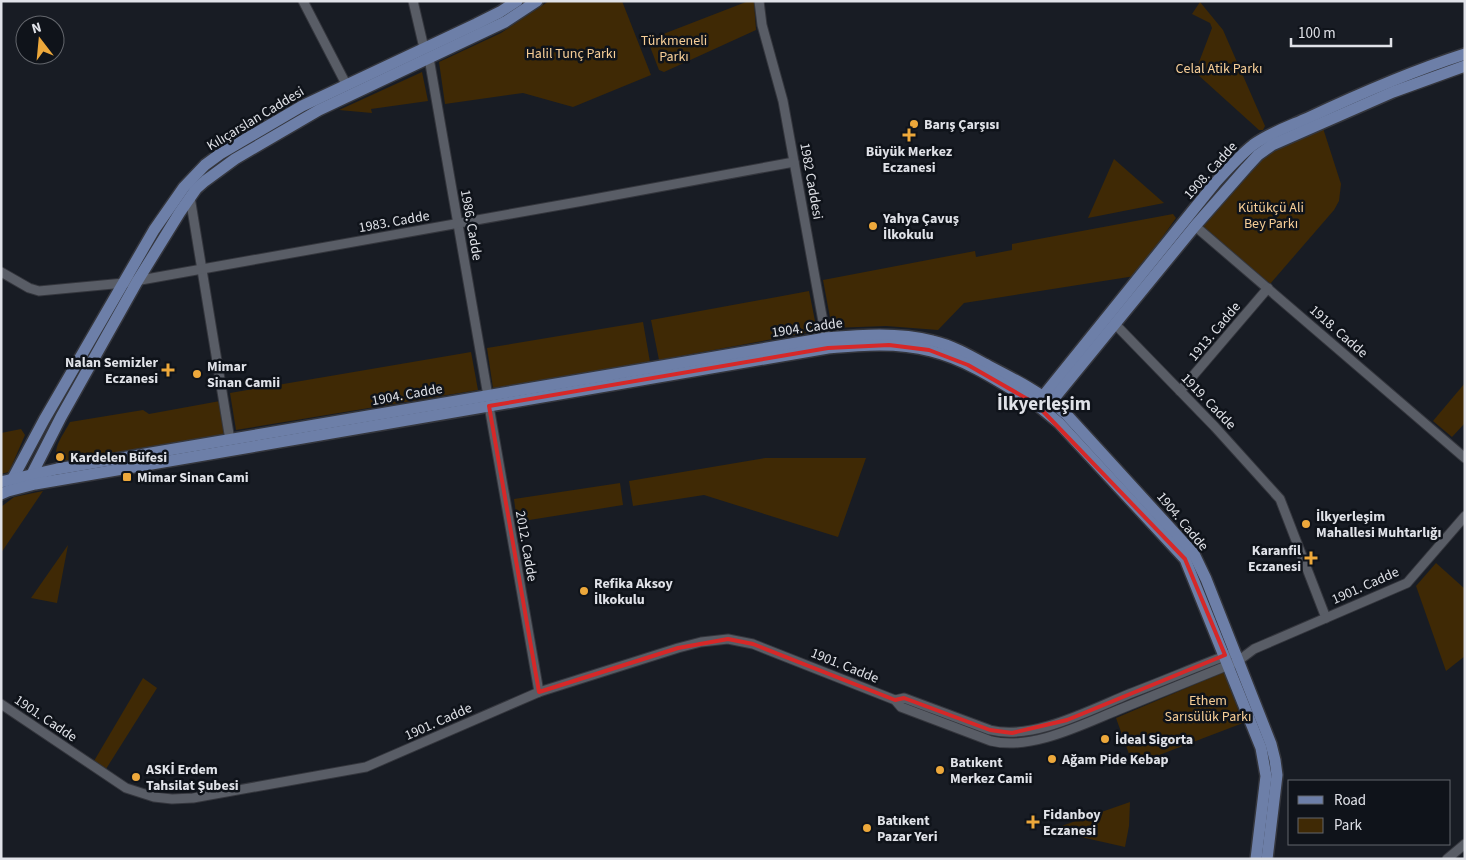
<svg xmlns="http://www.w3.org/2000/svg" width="1466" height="860" viewBox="0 0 1466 860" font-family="'Source Sans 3',sans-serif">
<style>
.green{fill:#3f2905}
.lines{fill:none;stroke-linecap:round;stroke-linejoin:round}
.minor-casing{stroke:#34363d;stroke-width:11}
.major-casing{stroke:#34363d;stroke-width:14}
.minor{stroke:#595d66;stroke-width:9}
.major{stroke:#6d7fa8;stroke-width:11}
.marked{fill:none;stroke:#d62828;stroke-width:4;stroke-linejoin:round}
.poi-dot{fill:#eda83b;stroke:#0f131a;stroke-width:2}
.labels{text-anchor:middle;stroke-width:5;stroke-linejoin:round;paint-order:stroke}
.park-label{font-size:14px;fill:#f7ce97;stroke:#0f131a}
.street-label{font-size:14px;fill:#e0e2e8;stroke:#0f131a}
.poi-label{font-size:14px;font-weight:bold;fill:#e0e2e8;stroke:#0f131a;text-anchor:start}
.district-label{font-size:19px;font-weight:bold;fill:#e0e2e8;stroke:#0f131a}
</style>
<rect width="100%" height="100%" fill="#181c24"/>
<g class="green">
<path d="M549,1H622L651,75L573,107L523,93L445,104L439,62L501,33Z"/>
<path d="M752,1L754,2L756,30L664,72L659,70L649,44L653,38L746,2Z"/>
<path d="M1200,2L1223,30L1265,126L1263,130H1259L1196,73V70L1212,28L1210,23L1192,14Z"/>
<path d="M422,72L428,101L371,109L372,113L339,110Z"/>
<path d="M1322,125L1341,184L1339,201L1334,210L1270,284L1202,227L1268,153Z"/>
<path d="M1114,159L1164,203L1088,218Z"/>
<path d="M1173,214L1176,218L1135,276L964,303L938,330L886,326L832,328L823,280L975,251L976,257L1012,250V244Z"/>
<path d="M809,291L817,331L659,360L651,320Z"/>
<path d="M643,322L650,362L493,388L487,348Z"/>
<path d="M471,352L478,390L236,430L230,393Z"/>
<path d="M1465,383V423L1452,437L1433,421Z"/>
<path d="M220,401L226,434L59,462C50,450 64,434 70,422L143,410L149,414Z"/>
<path d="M21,429L25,435L9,472L1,474V433Z"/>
<path d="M765,458H866L838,537L704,495L633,506L629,481Z"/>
<path d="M620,483L623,505L517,522L514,499Z"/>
<path d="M43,491L1,553V507L14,497Z"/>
<path d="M68,545L57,603L31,598Z"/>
<path d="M1436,563L1465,589V656L1446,671L1416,586Z"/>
<path d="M1224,672L1243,723L1133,765L1116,718Z"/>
<path d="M143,678L157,688L106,769L94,761Z"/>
<path d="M1130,802L1129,826L1125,847L1050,830Z"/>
</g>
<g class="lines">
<g class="minor-casing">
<g id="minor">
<path d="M303,1L346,84"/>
<path d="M413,1L424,48"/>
<path d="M759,1L762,25L783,101L826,338"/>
<path d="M429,58L488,396"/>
<path d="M190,197L230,440"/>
<path d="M1195,226L1465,458"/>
<path d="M1,272L29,288L39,291L124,283L583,201L794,162"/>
<path d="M1115,324L1215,427L1280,499L1326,618"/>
<path d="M1180,391L1268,288"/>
<path d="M489,406L539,692"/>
<path d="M895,700L904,698L990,730C1032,741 1090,710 1129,694C1163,681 1196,667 1230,654"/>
<path d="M1,704L126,788L154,797L172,799L193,798L366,767L539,692L678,648L701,642L728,639L753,644L895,700L901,707L991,741C1033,751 1085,723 1123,708C1155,695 1187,682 1219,669L1238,661L1254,649L1407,583L1465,516"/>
<path d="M1447,859L1465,844"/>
</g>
</g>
<g class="major-casing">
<g id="major">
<path d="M1040,400L1215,183C1227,170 1239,156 1253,145C1269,133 1290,126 1308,118C1359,94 1412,71 1465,54"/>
<path d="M1047,407L1195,226L1246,168L1258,155L1272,145L1393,92L1465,66"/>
<path d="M32,474L61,417L138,280L180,212L196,189L205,181L235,159L319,110L505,22L537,1"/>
<path d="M13,478L44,420L154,230L184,187L205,165L220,154L302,106L476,24L500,12L517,1"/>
<path d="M1,482L57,469L826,338C861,335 898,332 933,341C951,345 969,355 985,364C1014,379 1042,393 1066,414L1194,554L1206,579L1271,744L1275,760L1277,775L1267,859"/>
<path d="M1,494L8,491L35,484L828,348C862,345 897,342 931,351C968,360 1003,384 1036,404L1059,423L1185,559L1261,748L1266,776L1256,859"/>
</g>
</g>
<use href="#minor" class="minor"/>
<use href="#major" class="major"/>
</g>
<path class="marked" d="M889,345L929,350L968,365L1036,404L1185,559L1225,655L1067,720L1012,733L990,730L904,698L895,700L753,644L728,639L678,648L539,692L489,406L828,348Z"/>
<g class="poi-dot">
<circle cx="914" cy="124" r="5"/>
<path d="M906.5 127.5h5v5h5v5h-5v5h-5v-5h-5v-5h5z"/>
<circle cx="873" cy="226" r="5"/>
<path d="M165.5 362.5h5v5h5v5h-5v5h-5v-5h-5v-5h5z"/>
<circle cx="197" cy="374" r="5"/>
<circle cx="60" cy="457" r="5"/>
<rect x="122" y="472" width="10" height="10" rx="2.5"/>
<circle cx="1306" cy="524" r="5"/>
<path d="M1308.5 550.5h5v5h5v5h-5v5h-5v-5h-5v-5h5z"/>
<circle cx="584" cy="591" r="5"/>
<circle cx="1105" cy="739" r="5"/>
<circle cx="1052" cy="759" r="5"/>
<circle cx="940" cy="770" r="5"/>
<circle cx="136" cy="777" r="5"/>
<path d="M1030.5 814.5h5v5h5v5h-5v5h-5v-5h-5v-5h5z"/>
<circle cx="867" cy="828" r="5"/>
</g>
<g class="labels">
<g class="park-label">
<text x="674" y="45">Türkmeneli<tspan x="674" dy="16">Parkı</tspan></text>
<text x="571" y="58">Halil Tunç Parkı</text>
<text x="1219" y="73">Celal Atik Parkı</text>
<text x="1271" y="212">Kütükçü Ali<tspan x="1271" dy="16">Bey Parkı</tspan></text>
<text x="1208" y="705">Ethem<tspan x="1208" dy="16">Sarısülük Parkı</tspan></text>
</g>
<g class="street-label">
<text transform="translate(255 118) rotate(-31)" y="5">Kılıçarslan Caddesi</text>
<text transform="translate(1210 170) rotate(-48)" y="5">1908. Cadde</text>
<text transform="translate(812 181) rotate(80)" y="5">1982 Caddesi</text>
<text transform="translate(394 221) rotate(-10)" y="5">1983. Cadde</text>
<text transform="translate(472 225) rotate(80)" y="5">1986. Cadde</text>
<text transform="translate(807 327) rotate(-8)" y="5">1904. Cadde</text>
<text transform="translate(1214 331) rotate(-50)" y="5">1913. Cadde</text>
<text transform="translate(1339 331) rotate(41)" y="5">1918. Cadde</text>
<text transform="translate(407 394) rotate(-10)" y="5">1904. Cadde</text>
<text transform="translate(1209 401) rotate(46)" y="5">1919. Cadde</text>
<text transform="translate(1183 521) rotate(50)" y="5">1904. Cadde</text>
<text transform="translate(527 546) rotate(80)" y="5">2012. Cadde</text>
<text transform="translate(1365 585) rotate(-24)" y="5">1901. Cadde</text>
<text transform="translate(845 665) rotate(22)" y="5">1901. Cadde</text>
<text transform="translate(46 718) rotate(34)" y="5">1901. Cadde</text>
<text transform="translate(438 721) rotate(-24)" y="5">1901. Cadde</text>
</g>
<g class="poi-label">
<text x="924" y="129">Barış Çarşısı</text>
<text x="909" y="156" text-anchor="middle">Büyük Merkez<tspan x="909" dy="16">Eczanesi</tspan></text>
<text x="883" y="223">Yahya Çavuş<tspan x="883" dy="16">İlkokulu</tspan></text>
<text x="158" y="367" text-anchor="end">Nalan Semizler<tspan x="158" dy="16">Eczanesi</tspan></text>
<text x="207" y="371">Mimar<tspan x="207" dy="16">Sinan Camii</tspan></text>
<text x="70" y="462">Kardelen Büfesi</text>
<text x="137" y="482">Mimar Sinan Cami</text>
<text x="1316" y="521">İlkyerleşim<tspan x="1316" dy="16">Mahallesi Muhtarlığı</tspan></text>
<text x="1301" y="555" text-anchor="end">Karanfil<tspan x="1301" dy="16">Eczanesi</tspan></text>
<text x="594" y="588">Refika Aksoy<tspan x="594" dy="16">İlkokulu</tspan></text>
<text x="1115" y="744">İdeal Sigorta</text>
<text x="1062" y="764">Ağam Pide Kebap</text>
<text x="950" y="767">Batıkent<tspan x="950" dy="16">Merkez Camii</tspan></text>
<text x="146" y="774">ASKİ Erdem<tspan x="146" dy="16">Tahsilat Şubesi</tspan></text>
<text x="1043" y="819">Fidanboy<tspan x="1043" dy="16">Eczanesi</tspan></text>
<text x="877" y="825">Batıkent<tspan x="877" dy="16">Pazar Yeri</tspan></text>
</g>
<g class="district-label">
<text x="1044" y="410">İlkyerleşim</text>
</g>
</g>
<rect width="1466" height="860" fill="none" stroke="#e0e2e8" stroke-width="5"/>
<rect x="1288" y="780" width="162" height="65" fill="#0f131a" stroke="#63666c"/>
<rect x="1298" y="796" width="25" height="8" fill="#6d7fa8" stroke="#63666c"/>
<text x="1334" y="805" font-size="15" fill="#e0e2e8">Road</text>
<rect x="1298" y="818" width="25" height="15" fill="#3f2905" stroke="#63666c"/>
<text x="1334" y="830" font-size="15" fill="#e0e2e8">Park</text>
<g transform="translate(40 40) rotate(344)"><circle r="24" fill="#0f131a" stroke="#63666c"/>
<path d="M0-4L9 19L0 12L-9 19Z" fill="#eda83b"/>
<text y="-8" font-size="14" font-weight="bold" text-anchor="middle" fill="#e0e2e8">N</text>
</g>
<path d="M1291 38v8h100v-8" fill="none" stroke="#e0e2e8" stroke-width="2.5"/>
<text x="1298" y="38" font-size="15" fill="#e0e2e8" stroke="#0f131a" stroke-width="4" paint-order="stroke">100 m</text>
</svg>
